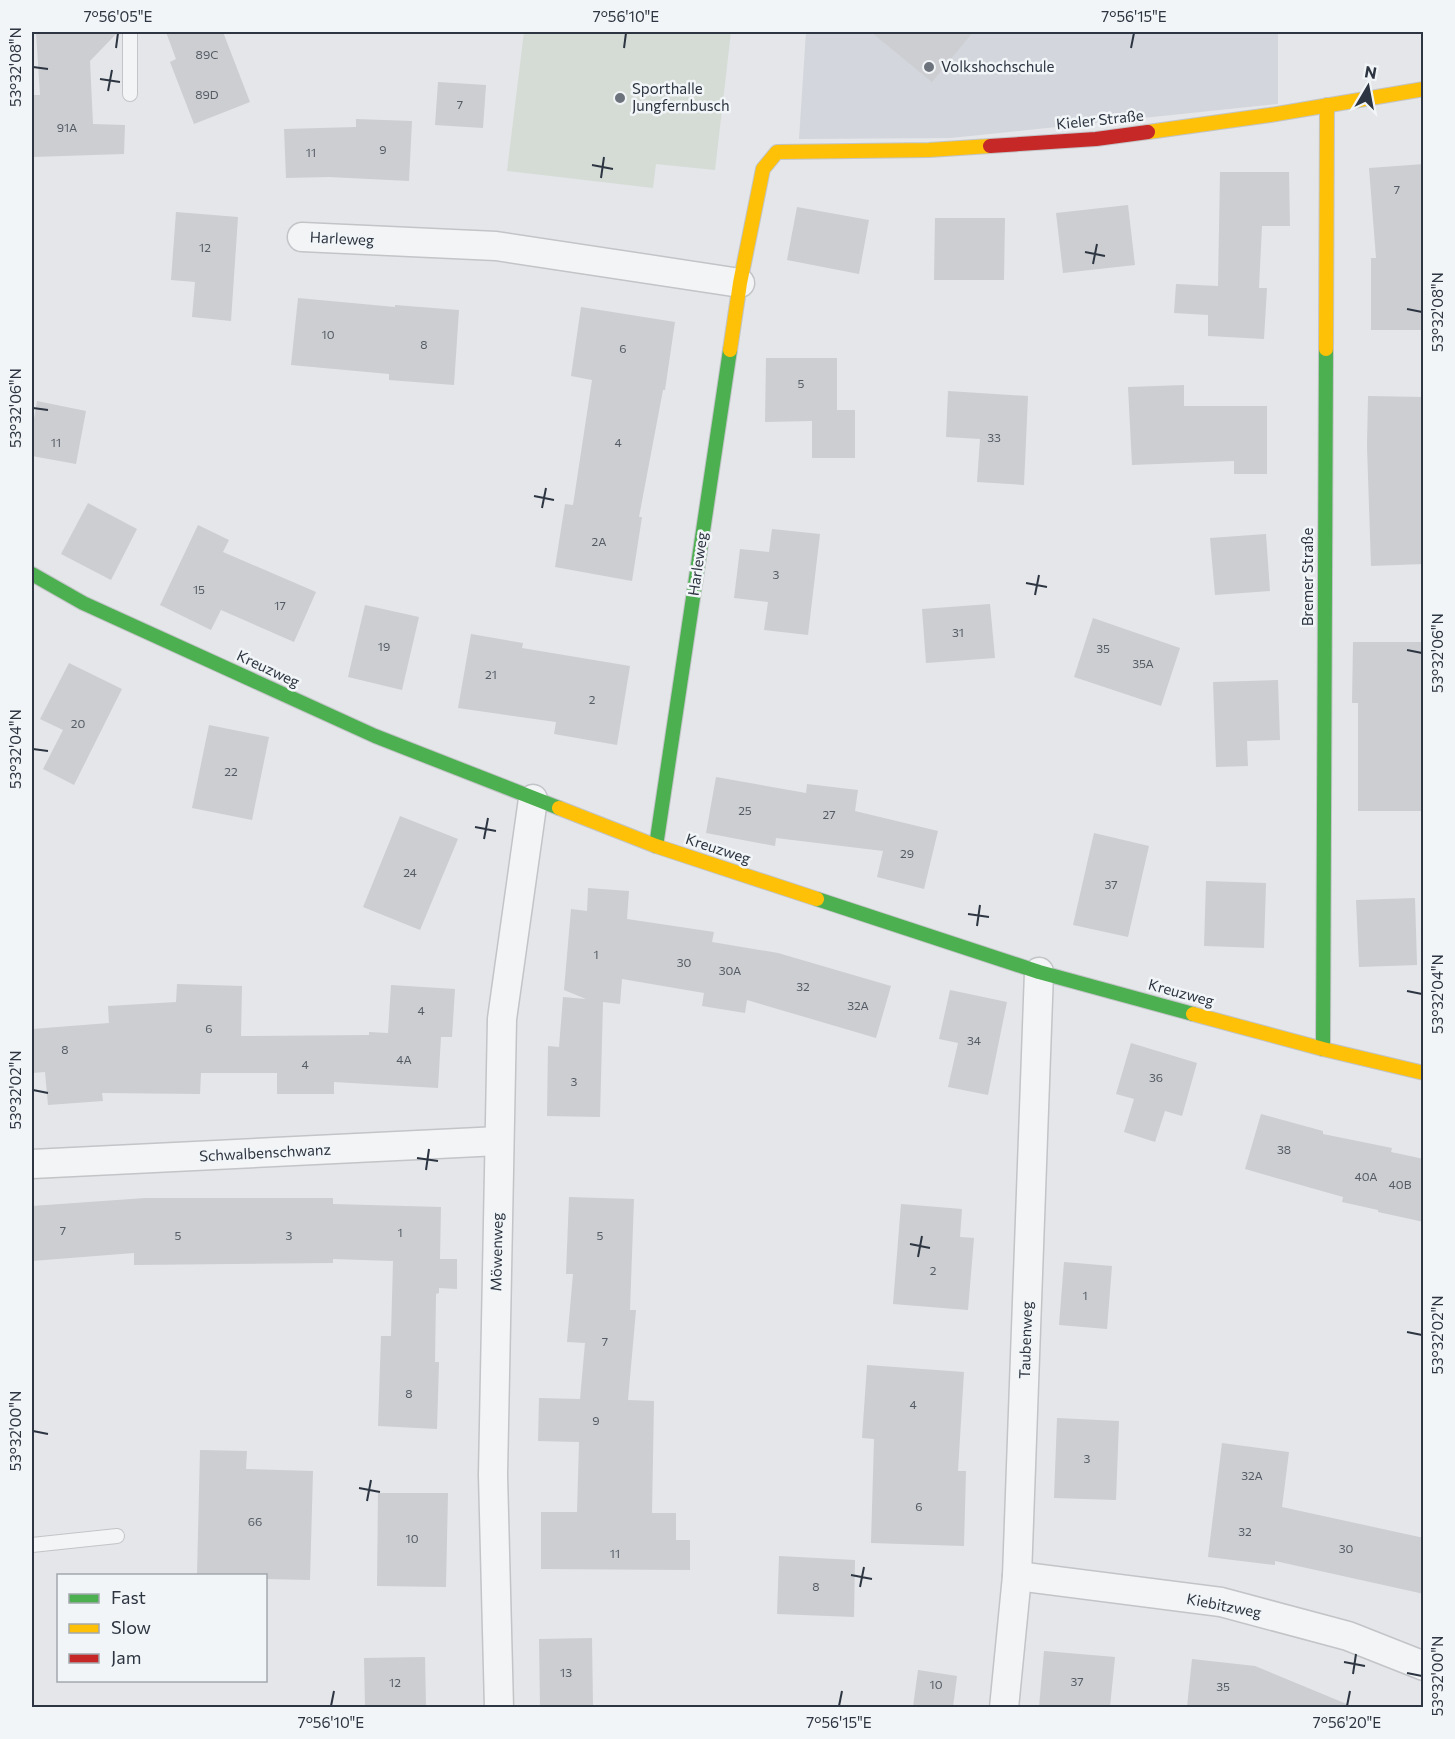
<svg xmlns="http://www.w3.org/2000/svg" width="1455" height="1739" viewBox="0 0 1455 1739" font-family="Commissioner,sans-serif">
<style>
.built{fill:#d3d6dc}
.green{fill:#d5dcd5}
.building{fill:#ccced1}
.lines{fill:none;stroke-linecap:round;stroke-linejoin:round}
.lane-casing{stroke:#c2c4c7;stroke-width:16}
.street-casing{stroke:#c2c4c7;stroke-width:31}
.fast-casing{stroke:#c2c4c7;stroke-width:16}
.slow-casing{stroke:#c2c4c7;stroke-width:16}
.jam-casing{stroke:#c2c4c7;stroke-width:16}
.lane{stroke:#f3f4f5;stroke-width:14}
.street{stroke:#f3f4f5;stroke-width:28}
.fast{stroke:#4caf50;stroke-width:14}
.slow{stroke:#ffc107;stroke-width:14}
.jam{stroke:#c62828;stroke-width:14}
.ticks{fill:none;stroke:#2c3541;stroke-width:2}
.poi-dot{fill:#6c737c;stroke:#f2f5f7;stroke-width:2}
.labels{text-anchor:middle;stroke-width:5;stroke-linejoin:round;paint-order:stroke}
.number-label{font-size:12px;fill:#555c66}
.poi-label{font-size:15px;fill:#2c3541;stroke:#f2f5f7;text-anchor:start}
.street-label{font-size:15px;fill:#2c3541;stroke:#f2f5f7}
.neatline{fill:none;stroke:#2c3541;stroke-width:2}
.ticks-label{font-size:15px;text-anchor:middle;fill:#2c3541}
</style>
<rect width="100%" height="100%" fill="#e4e6e9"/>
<path class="built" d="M806,32H1278V104L951,138L799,139Z"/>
<path class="green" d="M524,32H731L715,170L656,164L653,188L507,171Z"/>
<g class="building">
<path d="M36,32H118L90,61L93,124L125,125L124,154L32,157V95H40Z"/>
<path d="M166,32H223L250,102L194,124L170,62L176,59Z"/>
<path d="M871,32H973L932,82Z"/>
<path d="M438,82L486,85L483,128L435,125Z"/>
<path d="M356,119L412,121L409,181L329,177L286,178L284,129L356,127Z"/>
<path d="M1424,164V330H1371V258H1376L1369,168Z"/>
<path d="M1220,172H1289L1290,226H1262L1259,288H1267L1264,339L1208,336V315L1174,313L1176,284L1218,286Z"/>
<path d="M1128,205L1135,265L1063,273L1056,213Z"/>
<path d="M797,207L869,220L859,274L787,260Z"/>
<path d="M176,212L238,217L231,321L192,317L195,282L171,280Z"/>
<path d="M935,218H1005L1004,280H934Z"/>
<path d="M298,298L395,307V305L459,310L454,385L389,380V374L291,365Z"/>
<path d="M581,307L675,322L665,390H663L639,517H642L632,581L555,567L565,504L573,505L592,380L571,376Z"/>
<path d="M766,358H837V410H855V458H812V421L765,422Z"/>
<path d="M1184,385V406H1267V474H1234V461L1132,465L1128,387Z"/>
<path d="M948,391L1028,396L1024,485L977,482L980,439L946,437Z"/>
<path d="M1368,396L1424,397V457H1422L1424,564L1371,566L1367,446Z"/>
<path d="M37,401L86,411L76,464L32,456V431Z"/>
<path d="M88,503L137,529L111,580L61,554Z"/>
<path d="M198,525L229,540L223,552L316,592L294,642L221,610L211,630L160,605Z"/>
<path d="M772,529L820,534L808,635L764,630L768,602L734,598L740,549L769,552Z"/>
<path d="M1266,534L1270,591L1215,595L1210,538Z"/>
<path d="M990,604L995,658L926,663L922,609Z"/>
<path d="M365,605L419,617L402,690L348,677Z"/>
<path d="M1093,618L1180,648L1161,706L1074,677Z"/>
<path d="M471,634L523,643L522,648L630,666L617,745L554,734L556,722L458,708Z"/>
<path d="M1353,642H1424V811H1358V703H1352Z"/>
<path d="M69,663L122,689L74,785L43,769L63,730L40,719Z"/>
<path d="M1278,680L1280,740L1247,741L1248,766L1216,767L1213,682Z"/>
<path d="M209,725L269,737L252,820L192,808Z"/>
<path d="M716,777L806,793L807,784L858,790L855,811L938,831L924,889L877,877L883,851L776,838L775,846L706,833Z"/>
<path d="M400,816L458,839L420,930L363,907Z"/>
<path d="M1094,833L1149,846L1128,937L1073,925Z"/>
<path d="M1206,881L1266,883L1264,948L1204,946Z"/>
<path d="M588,888L629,891L627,919L714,932L712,942L778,953L891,986L876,1038L747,1000L745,1013L702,1006L704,993L622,979L620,1004L603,1002L600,1117L547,1116L548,1046L559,1047L563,997L586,999L564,990L571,909L587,911Z"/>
<path d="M1415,898L1417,965L1359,967L1356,900Z"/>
<path d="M177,984L242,986L241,1036L369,1035V1032L388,1033L391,985L455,989L452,1037H441L438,1088L334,1082V1094H277V1073H201L200,1094L102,1093L103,1101L48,1105L45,1072L32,1073V1029L109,1023L108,1006L176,1002Z"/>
<path d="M950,990L1007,1002L988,1095L948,1087L958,1043L939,1039Z"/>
<path d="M1131,1043L1197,1063L1182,1116L1165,1111L1155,1142L1124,1132L1134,1099L1116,1094Z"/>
<path d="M1261,1114L1323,1131V1134L1392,1148L1391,1152L1424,1159V1222L1378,1212V1210L1342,1202L1343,1197L1245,1169Z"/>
<path d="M569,1197L634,1199L630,1310H636L628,1400L654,1401L652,1513H676V1540H690V1570L541,1569V1512H577L579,1442L538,1441L539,1398L580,1399L585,1343L567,1342L573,1274H566Z"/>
<path d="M145,1198H333V1204L441,1207L440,1259H457V1289L439,1288V1293L436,1294L435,1362H439L437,1429L378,1426L381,1336H391L393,1261L333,1259V1263L134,1265V1253L32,1261V1206Z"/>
<path d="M901,1204L962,1209L960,1237L974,1238L968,1310L893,1304Z"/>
<path d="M1064,1262L1112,1266L1107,1329L1059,1325Z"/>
<path d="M867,1365L964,1372L958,1471H966L964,1546L871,1543L874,1439L862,1438Z"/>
<path d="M1057,1418L1119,1421L1116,1500L1054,1498Z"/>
<path d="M1222,1443L1289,1452L1282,1507L1424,1538V1594L1275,1561V1565L1208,1557Z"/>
<path d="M200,1450L247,1451L246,1469L313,1471L310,1580L266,1579V1575H197Z"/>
<path d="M378,1493H448L446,1587L377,1586Z"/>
<path d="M779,1556L855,1560L854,1617L777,1614Z"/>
<path d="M592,1638L593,1706L540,1707L539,1639Z"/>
<path d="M1044,1651L1115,1657L1110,1707H1039Z"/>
<path d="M425,1657L426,1707H365L364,1658Z"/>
<path d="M1192,1659L1255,1666L1354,1707H1187Z"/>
<path d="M918,1670L957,1676L953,1707H913Z"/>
</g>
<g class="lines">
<g class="lane-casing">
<g id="lane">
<path d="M130,32V94"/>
<path d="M32,1545L117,1536"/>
</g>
</g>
<g class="street-casing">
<g id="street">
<path d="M302,237L496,246L740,283"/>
<path d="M32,1164L499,1141"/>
<path d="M1017,1576L1221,1602L1348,1636L1424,1666"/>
<path d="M499,1708L493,1475L502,1019L533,799"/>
<path d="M1004,1708L1017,1576L1039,972"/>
</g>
</g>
<g class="fast-casing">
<g id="fast">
<path d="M32,574L83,603L375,736L559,808"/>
<path d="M656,846L730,350"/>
<path d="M817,899L1039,972L1193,1014"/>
<path d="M1323,1049L1326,349"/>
</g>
</g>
<g class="slow-casing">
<g id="slow">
<path d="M1148,132L1270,115L1424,89"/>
<path d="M1326,349L1327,105"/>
<path d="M730,350L740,283L763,169L777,152L929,150L990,146"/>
<path d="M559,808L656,846L817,899"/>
<path d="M1193,1014L1323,1049L1424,1073"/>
</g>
</g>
<g class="jam-casing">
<path id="jam" d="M990,146L1096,139L1148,132"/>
</g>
<use href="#lane" class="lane"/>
<use href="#street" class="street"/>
<use href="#fast" class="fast"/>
<use href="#slow" class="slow"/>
<use href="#jam" class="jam"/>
</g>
<path class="ticks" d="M116,48L118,33M624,48L626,33M1131,48L1134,33M33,67L48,69M100,79L120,82M108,91L112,70M592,165L613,169M601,178L604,157M1085,252L1105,256M1093,264L1097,244M1407,309L1422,312M33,408L48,410M534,496L554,500M542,508L546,488M1026,583L1047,587M1035,595L1039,575M1407,650L1422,653M33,749L48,751M475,827L496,831M484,839L488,818M968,914L989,917M977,926L980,905M1407,991L1422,994M33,1090L48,1093M417,1158L438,1161M426,1170L429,1149M910,1244L930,1248M918,1257L922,1236M1407,1332L1422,1335M33,1431L48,1434M359,1488L380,1492M367,1501L371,1480M851,1575L872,1579M860,1587L864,1567M1344,1662L1365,1666M1407,1673L1422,1676M1353,1674L1356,1654M331,1706L334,1691M839,1706L842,1691M1347,1706L1350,1691"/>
<g class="poi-dot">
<circle cx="929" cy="67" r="6"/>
<circle cx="620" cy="98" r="6"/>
</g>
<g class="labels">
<g class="number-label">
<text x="207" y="59">89C</text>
<text x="207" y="99">89D</text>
<text x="460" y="109">7</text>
<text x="67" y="132">91A</text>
<text x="383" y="154">9</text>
<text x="311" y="157">11</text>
<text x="1397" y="194">7</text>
<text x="205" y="252">12</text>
<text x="328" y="339">10</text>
<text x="424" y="349">8</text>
<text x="623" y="353">6</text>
<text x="801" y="388">5</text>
<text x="994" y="442">33</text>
<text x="56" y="447">11</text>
<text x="618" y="447">4</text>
<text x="599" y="546">2A</text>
<text x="776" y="579">3</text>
<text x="199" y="594">15</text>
<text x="280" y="610">17</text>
<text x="958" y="637">31</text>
<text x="384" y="651">19</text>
<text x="1103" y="653">35</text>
<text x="1143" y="668">35A</text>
<text x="491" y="679">21</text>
<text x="592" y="704">2</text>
<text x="78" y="728">20</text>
<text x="231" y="776">22</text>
<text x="745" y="815">25</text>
<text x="829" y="819">27</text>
<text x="907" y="858">29</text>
<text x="410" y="877">24</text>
<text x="1111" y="889">37</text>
<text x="596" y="959">1</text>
<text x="684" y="967">30</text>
<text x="730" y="975">30A</text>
<text x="803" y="991">32</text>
<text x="858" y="1010">32A</text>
<text x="421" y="1015">4</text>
<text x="209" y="1033">6</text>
<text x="974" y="1045">34</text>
<text x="65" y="1054">8</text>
<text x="404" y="1064">4A</text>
<text x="305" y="1069">4</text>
<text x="1156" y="1082">36</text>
<text x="574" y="1086">3</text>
<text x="1284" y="1154">38</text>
<text x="1366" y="1181">40A</text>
<text x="1400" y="1189">40B</text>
<text x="63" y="1235">7</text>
<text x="400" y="1237">1</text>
<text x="178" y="1240">5</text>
<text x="289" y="1240">3</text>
<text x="600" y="1240">5</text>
<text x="933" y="1275">2</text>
<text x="1085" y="1300">1</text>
<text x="605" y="1346">7</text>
<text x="409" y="1398">8</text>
<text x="913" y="1409">4</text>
<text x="596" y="1425">9</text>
<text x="1087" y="1463">3</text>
<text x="1252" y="1480">32A</text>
<text x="919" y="1511">6</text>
<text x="255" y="1526">66</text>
<text x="1245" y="1536">32</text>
<text x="412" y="1543">10</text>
<text x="1346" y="1553">30</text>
<text x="615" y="1558">11</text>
<text x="816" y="1591">8</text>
<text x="566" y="1677">13</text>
<text x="1077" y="1686">37</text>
<text x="395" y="1687">12</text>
<text x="936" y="1689">10</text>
<text x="1223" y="1691">35</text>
</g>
<g class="poi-label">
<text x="941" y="72">Volkshochschule</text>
<text x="632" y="94">Sporthalle<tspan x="632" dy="17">Jungfernbusch</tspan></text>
</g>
<g class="street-label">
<text transform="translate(1100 120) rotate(-6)" y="5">Kieler Straße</text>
<text transform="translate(342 239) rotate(3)" y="5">Harleweg</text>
<text transform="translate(698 564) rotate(-82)" y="5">Harleweg</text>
<text transform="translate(1308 577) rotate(-90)" y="5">Bremer Straße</text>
<text transform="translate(268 669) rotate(25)" y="5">Kreuzweg</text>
<text transform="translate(718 849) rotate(18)" y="5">Kreuzweg</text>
<text transform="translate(1181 993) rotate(15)" y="5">Kreuzweg</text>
<text transform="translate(265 1153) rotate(-3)" y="5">Schwalbenschwanz</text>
<text transform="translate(497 1252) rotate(-89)" y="5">Möwenweg</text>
<text transform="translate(1026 1340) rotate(-88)" y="5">Taubenweg</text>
<text transform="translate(1224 1606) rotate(11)" y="5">Kiebitzweg</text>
</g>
</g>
<rect width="1455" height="1739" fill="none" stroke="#f2f5f7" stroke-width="66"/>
<rect x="57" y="1574" width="210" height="108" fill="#f2f5f7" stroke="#a3a8ae" stroke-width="1.5"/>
<rect x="69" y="1594" width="30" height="9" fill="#4caf50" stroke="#a3a8ae" stroke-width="1.5"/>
<text x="111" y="1604" font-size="18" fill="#2c3541">Fast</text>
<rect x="69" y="1624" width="30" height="9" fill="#ffc107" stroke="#a3a8ae" stroke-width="1.5"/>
<text x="111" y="1634" font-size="18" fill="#2c3541">Slow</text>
<rect x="69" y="1654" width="30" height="9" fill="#c62828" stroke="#a3a8ae" stroke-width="1.5"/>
<text x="111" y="1664" font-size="18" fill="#2c3541">Jam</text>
<g transform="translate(1368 87) rotate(10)" stroke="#f2f5f7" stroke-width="4.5" paint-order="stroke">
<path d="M0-4.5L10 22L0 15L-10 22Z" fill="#2c3541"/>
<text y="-9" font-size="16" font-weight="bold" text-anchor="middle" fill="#2c3541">N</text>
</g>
<rect x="33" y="33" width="1389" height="1673" class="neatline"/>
<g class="ticks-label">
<text x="118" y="22">7°56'05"E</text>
<text x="626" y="22">7°56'10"E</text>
<text x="1134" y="22">7°56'15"E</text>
<text transform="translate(16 67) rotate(-90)" y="5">53°32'08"N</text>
<text transform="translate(1438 312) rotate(-90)" y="5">53°32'08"N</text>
<text transform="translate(16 408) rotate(-90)" y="5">53°32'06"N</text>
<text transform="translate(1438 653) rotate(-90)" y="5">53°32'06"N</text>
<text transform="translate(16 749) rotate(-90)" y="5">53°32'04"N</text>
<text transform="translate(1438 994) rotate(-90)" y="5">53°32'04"N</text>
<text transform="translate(16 1090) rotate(-90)" y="5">53°32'02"N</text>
<text transform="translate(1438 1335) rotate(-90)" y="5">53°32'02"N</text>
<text transform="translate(16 1431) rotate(-90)" y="5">53°32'00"N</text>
<text transform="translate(1438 1676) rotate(-90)" y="5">53°32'00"N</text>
<text x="331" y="1728">7°56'10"E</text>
<text x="839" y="1728">7°56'15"E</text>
<text x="1347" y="1728">7°56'20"E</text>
</g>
</svg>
